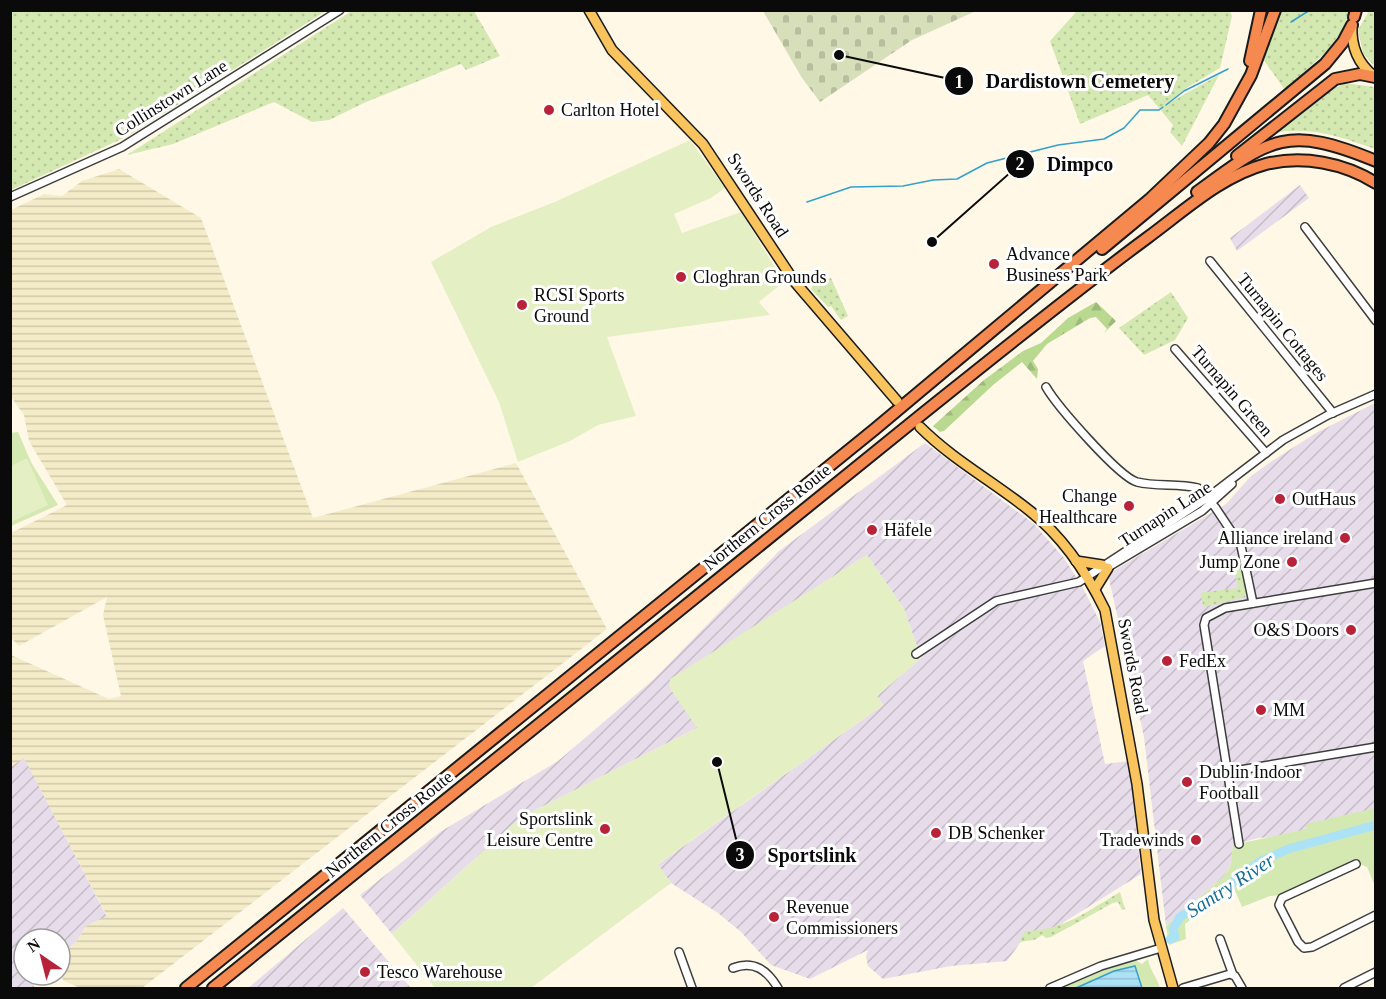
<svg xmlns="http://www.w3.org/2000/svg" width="1386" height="999" viewBox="0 0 1386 999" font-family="'Times New Roman',serif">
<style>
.industrial{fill:url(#industrial-furrows)}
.farmland{fill:url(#farmland-rules)}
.grass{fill:url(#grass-dots)}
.forest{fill:url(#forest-firs)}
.cemetery{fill:url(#cemetery-stones)}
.park{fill:#d4e8b2}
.pitch{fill:#e5efc4}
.water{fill:url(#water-rules);stroke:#33a0cd;stroke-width:1.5}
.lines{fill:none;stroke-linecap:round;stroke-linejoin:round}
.stream{stroke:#33a0cd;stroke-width:1.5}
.river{stroke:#ace2f6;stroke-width:9}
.minor-casing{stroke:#3d3d3d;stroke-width:10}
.major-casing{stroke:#1b1b1b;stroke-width:12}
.highway-casing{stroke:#1b1b1b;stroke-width:14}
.minor{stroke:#fff;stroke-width:7}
.major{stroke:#f9c35d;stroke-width:9}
.highway{stroke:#f5894f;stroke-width:10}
.poi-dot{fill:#b9233a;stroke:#fff;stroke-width:2}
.labels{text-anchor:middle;stroke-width:6;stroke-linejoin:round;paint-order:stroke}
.street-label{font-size:18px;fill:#0a0a0a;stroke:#fff}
.poi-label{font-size:18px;fill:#0a0a0a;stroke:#fff;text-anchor:start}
.water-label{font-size:20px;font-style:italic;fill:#156e9a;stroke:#fff}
.leader{fill:none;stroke:#0a0a0a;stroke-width:2}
.callout-dot{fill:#0a0a0a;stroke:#fff;stroke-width:2}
.mark-label{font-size:18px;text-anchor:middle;font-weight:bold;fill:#fff}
.callout-label{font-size:20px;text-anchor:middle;font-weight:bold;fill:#0a0a0a;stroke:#fff;stroke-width:6;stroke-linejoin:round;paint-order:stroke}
</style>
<defs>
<pattern id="industrial-furrows" width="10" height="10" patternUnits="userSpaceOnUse" patternTransform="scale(1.5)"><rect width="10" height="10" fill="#e7ddea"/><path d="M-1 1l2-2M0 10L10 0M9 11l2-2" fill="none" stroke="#c5bcc7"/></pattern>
<pattern id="farmland-rules" width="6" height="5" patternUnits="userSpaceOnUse" patternTransform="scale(1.5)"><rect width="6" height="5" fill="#f4ecc8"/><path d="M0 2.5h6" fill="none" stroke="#d0c9aa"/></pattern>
<pattern id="grass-dots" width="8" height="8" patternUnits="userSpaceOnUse" patternTransform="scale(1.5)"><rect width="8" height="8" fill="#d4e8b2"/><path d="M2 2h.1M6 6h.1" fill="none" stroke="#b5c698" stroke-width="1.8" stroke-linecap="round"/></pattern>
<pattern id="forest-firs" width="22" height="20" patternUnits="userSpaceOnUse" patternTransform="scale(1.5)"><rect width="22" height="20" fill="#b9d991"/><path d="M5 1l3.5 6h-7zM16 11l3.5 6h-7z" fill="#9eb97c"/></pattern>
<pattern id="cemetery-stones" width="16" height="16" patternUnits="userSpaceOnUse" patternTransform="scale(1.5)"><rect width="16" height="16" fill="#d7dfba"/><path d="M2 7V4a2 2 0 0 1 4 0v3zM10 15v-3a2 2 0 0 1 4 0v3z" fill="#b7be9f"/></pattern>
<pattern id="water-rules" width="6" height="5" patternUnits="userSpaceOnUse" patternTransform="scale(1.5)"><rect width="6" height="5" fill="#ace2f6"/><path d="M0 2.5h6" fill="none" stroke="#93c1d2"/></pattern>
</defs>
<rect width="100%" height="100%" fill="#fff8e7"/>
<g class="industrial">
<path d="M1300,185L1309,198L1237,251L1230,238Z"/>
<path d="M1375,403V811L1311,834L1258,838L1233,845L1230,868L1223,877L1166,926L1144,737L1108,574L1226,504L1251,476L1272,461L1316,433Z"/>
<path d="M925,443L1034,524L1064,558L1083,588L1100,622L1105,646L1083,661L1105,764L1129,761L1141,874L1045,934L1025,936L1007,961L951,966L883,979L868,966L866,956L868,950L810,979L771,965L741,932L718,913L671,883L657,865L883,705L877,696L921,658L904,609L867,555L767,619L697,728L520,818L392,934L360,895L440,832L558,761L654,679L779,551Z"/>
<path d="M24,757L107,917L86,926L77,941L60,958V939H24V975H37L31,980L35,988H11L10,767Z"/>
<path d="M343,908L411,988H248Z"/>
</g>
<path class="farmland" d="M119,169L201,218L313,518L516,463L607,629L142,988H80L64,981L60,975V958L77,941L86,926L107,916L24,758L11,767V655L109,699L121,696L103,615L107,597L19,646L11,638V533L67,505L29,441L24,415L11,397V210L44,194L62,196L82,181Z"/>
<g class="grass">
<path d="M11,10H326V11L128,136L11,190Z"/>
<path d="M353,10L474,11L500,56L466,70L461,64L366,102L329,120L312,122L274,102L173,144L127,155Z"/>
<path d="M1230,11L1232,16L1220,68L1188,87L1167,104L1219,75L1182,146L1170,132L1173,125L1148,95L1080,124L1050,41L1077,11Z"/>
<path d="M1281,11H1350L1343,29L1328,50L1285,90L1263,59Z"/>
<path d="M1369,11H1375V67L1363,53L1358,30Z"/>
<path d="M1345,83L1375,87V149C1340,137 1312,126 1274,133L1325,93Z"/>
<path d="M831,278L848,316L841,320L831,306L828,307L811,289L814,283Z"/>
<path d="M1171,292L1188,318L1175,340L1144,355L1119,328Z"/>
<path d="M1243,566L1247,588L1245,597L1204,607L1200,593L1238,588L1235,569Z"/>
<path d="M1120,892L1125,909L1122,910L1118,902L1113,903L1051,937L1046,938L1042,935L1034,940L1019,942L1025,931C1063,931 1087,911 1120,892Z"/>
</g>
<path class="forest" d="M1096,302L1116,321L1103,334L1107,329L1096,317L1090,318L1047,344L1033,361L1038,369L1037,379L1022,362L993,385L944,431L940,432L933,426L984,380L1023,351L1041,343L1068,318Z"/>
<path class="cemetery" d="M763,11H976L912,40L820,102L802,78Z"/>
<g class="park">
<path d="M18,432L32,464L58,505L11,526L10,433Z"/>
<path d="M1375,808V886L1367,867L1357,863L1281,895L1270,896L1242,907L1233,886L1185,924L1186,939L1169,945L1166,926L1223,877L1230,868L1233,845L1307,829L1306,824Z"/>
<path d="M1133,959L1142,964L1148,959C1150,971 1157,977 1160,988H1060L1115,963Z"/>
</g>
<g class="pitch">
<path d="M690,140L725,188L711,198L674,214L682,233L741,212L784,282L759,302L770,315L607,337L636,416L598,425L570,441L518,462L499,402L431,262L491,227L557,201Z"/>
<path d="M27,458L48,505L11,522V466Z"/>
<path d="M867,555L904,609L921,658L877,696L883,705L658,864L671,883L531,988H435L392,934L520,818L697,728L669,687L670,679Z"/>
</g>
<path class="water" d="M1135,966L1142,988H1076L1114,971Z"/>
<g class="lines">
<g class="stream">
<path d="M1291,22L1310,10"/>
<path d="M1166,105L1184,91L1228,69"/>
<path d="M807,202L851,187L903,186L933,180L957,179L987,163L1058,145L1104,139L1124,128L1140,110H1159L1163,107"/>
</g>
<path class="river" d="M1170,939L1175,937L1173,929L1180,917L1228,886L1259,862L1288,849L1376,825"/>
<g class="minor-casing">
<g id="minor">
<path d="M10,197L122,147L340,10"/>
<path d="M1305,227L1376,321"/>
<path d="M1210,261L1333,413"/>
<path d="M1175,349L1266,453"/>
<path d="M1046,387C1057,406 1119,477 1137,482C1157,487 1178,483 1198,488L1215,507L1241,546L1253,603"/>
<path d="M1105,569L1202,511L1232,484"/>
<path d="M916,654L996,601L1079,582L1207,498L1283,440L1328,415L1376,394"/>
<path d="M1228,772L1376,747"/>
<path d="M1239,844L1204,625L1206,618L1225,608L1376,583"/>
<path d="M1356,864L1282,898L1279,905L1298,942L1304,948L1312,947L1376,915"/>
<path d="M1220,939L1233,975"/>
<path d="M679,952L692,988"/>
<path d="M733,968C754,960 767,970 778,988"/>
<path d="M1050,988L1101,966L1161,948"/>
<path d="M1183,988L1230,974L1235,976L1242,988"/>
<path d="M1344,988L1376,972"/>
</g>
</g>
<g class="major-casing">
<g id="major">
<path d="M589,10L612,50L703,144L794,281L897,401"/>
<path d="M1352,25C1351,45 1357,63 1374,76"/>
<path d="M920,427C953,460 994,482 1030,511C1063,537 1087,573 1105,610L1137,784L1154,920L1173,988"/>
<path d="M1076,561L1102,565"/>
<path d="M1095,589L1108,568"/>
</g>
</g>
<g class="highway-casing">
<g id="highway">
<path d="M1354,17L1356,10"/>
<path d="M1250,61L1261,10"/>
<path d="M1237,156L1335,79L1360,74L1375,77"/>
<path d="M1197,192C1270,138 1287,124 1376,161"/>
<path d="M1102,249L1325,64L1343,42L1352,25"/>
<path d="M186,988L875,429L1151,198L1209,143L1224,124L1251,75L1275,10"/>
<path d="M213,988L921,415C996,355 1070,295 1147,238C1184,211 1221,176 1266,164C1303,155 1344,163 1376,183"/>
</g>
</g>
<use href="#minor" class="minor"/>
<use href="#major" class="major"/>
<use href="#highway" class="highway"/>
</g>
<g class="poi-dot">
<circle cx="549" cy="110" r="6"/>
<circle cx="994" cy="264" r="6"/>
<circle cx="681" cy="277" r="6"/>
<circle cx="522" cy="305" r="6"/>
<circle cx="1280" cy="499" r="6"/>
<circle cx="1129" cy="506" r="6"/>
<circle cx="872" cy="530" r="6"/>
<circle cx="1345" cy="538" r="6"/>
<circle cx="1292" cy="562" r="6"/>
<circle cx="1351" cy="630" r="6"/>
<circle cx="1167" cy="661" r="6"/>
<circle cx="1261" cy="710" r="6"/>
<circle cx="1187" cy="782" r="6"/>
<circle cx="605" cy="829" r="6"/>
<circle cx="936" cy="833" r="6"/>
<circle cx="1196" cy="840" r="6"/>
<circle cx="774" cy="917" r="6"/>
<circle cx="365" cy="972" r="6"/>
</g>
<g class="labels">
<g class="street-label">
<text transform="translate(171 98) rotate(-32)" y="6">Collinstown Lane</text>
<text transform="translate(758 195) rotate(57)" y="6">Swords Road</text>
<text transform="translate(1283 327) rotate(51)" y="6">Turnapin Cottages</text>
<text transform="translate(1232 391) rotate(49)" y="6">Turnapin Green</text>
<text transform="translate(1165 514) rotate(-33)" y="6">Turnapin Lane</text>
<text transform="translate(767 517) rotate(-39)" y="6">Northern Cross Route</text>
<text transform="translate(1133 666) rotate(79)" y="6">Swords Road</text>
<text transform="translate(389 824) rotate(-39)" y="6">Northern Cross Route</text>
</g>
<g class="poi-label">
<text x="561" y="116">Carlton Hotel</text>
<text x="1006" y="260">Advance<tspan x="1006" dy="21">Business Park</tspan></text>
<text x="693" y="283">Cloghran Grounds</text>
<text x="534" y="301">RCSI Sports<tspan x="534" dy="21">Ground</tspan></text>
<text x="1117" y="502" text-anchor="end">Change<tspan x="1117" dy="21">Healthcare</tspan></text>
<text x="1292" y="505">OutHaus</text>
<text x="884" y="536">Häfele</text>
<text x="1333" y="544" text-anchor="end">Alliance ireland</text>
<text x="1280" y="568" text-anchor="end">Jump Zone</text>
<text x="1339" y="636" text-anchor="end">O&amp;S Doors</text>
<text x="1179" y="667">FedEx</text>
<text x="1273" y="716">MM</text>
<text x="1199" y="778">Dublin Indoor<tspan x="1199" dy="21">Football</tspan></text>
<text x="593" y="825" text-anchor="end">Sportslink<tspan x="593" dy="21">Leisure Centre</tspan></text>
<text x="948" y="839">DB Schenker</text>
<text x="1184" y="846" text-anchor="end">Tradewinds</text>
<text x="786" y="913">Revenue<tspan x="786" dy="21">Commissioners</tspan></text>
<text x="377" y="978">Tesco Warehouse</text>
</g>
<g class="water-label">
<text transform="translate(1230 885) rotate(-33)" y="7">Santry River</text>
</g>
</g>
<path class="leader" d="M839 55L959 81M932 242L1020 164M717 762L740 855"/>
<g class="callout-dot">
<circle cx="839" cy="55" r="6"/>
<circle cx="932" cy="242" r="6"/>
<circle cx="717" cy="762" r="6"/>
<circle cx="959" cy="81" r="15"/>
<circle cx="1020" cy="164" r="15"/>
<circle cx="740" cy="855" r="15"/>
</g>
<g class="mark-label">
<text x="959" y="88">1</text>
<text x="1020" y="170">2</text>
<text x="740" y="861">3</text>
</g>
<g class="callout-label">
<text x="1080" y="88">Dardistown Cemetery</text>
<text x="1080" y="171">Dimpco</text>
<text x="812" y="862">Sportslink</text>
</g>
<rect width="1386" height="999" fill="none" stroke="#0a0a0a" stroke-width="24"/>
<g transform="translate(42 957) rotate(325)"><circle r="28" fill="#ffffff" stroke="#9d9d9d" stroke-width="1.5"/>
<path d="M0-4.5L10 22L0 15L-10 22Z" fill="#b9233a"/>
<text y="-9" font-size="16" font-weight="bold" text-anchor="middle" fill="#0a0a0a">N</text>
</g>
</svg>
